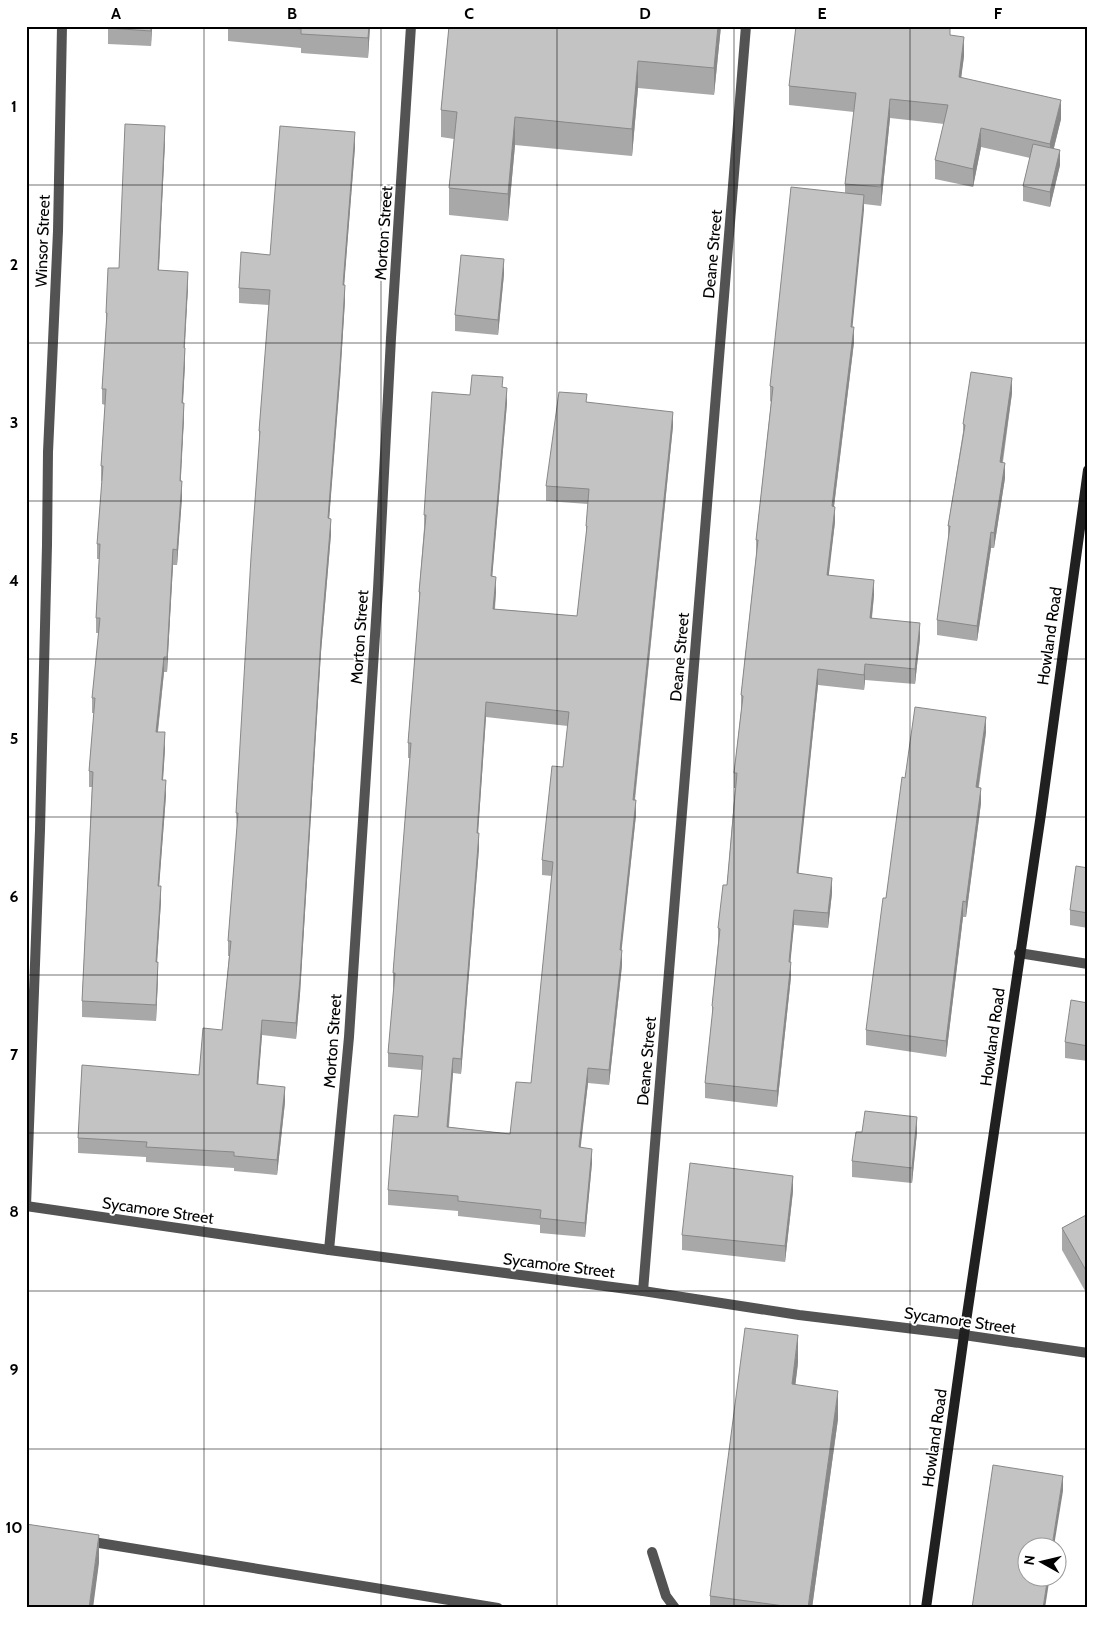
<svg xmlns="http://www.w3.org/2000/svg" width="1114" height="1634" viewBox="0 0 1114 1634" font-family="Cabin,sans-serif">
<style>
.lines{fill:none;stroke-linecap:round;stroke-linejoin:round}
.lane{stroke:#535353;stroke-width:10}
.street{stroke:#535353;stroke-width:10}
.secondary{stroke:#202020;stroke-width:10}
.wall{fill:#a8a8a8;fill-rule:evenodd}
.shaded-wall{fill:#888}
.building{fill:#c3c3c3;stroke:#888;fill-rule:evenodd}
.grid{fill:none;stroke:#000;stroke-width:1;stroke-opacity:0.55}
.labels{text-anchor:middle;stroke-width:4;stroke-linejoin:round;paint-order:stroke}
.street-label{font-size:16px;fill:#000;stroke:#fff}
.neatline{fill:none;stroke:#000;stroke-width:2}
.grid-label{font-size:16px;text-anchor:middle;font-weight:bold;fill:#000}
</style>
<rect width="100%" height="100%" fill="#fff"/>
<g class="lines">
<g class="lane">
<path d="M87,1541L498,1608"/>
<path d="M652,1552L666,1596L675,1608"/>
</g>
<g class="street">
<path d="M1019,953L1088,964"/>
<path d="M26,1206L40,830L47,545L48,452L58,231L62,26"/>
<path d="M26,1206L329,1250L643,1291L799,1315L964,1335L1088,1353"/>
<path d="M329,1250L349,1037L378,589L391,338L411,26"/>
<path d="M643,1291L746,26"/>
</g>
<path class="secondary" d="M926,1608L964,1335L1041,814L1088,470"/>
</g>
<g class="wall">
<path d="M108,26H152L151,46L108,44Z"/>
<path d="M228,26H370L368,58L301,53V48L228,41Z"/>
<path d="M449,26H721L714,95L638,88L632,156L515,145L508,221L449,215V188L454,139L441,137V110Z"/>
<path d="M950,35L964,56L961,77L1061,119L1054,148L1060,165L1050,207L1023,201V186L1030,158L981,147L973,187L935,179V160L944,124L890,118L881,206L864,204L852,327L854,342L834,507L835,522L828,576L874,595L872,618L920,638L915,684L865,680L864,690L818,685L798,873L832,893L828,928L794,925L790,962L791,977L777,1107L705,1098V1083L712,1018V1006L718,943V928L727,885L735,788H734V773L741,711V695L756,556V540L771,402L770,401V386L845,193V184L854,112L789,105V86Z"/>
<path d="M165,141L159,270L188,287L184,348L185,363L183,403L184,418L180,481L182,497L177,565H173L167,672H164L158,732L165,748L163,780L166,795L159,886L161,901L157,962L158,978L156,1021L82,1017V1001L92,787H89V771L94,713H92V698L99,633H96V618L99,559H97V544L102,481H101V466L105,405L102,404V389L106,328V313L119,268Z"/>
<path d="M355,147L344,285L345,300L340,380L329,518L331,534L321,652L300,994L296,1039L262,1035L258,1084L285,1102L277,1175L234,1171V1168L146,1162V1157L78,1153V1138L199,1075L222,1030L229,956H228V941L237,828L236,813L259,447V431L269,305L239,303V288L270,255Z"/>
<path d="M504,274L498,335L455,331V315Z"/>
<path d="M503,388L507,403L492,577L496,592L495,609L577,616L586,537V526L588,504L546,501V486L587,402L673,426L635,800L636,815L621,950L622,965L609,1085L588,1083L580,1147L592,1163L585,1237L540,1233V1225L458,1216V1211L388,1205V1190L418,1117L422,1070L388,1067V1053L394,988H393V973L410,758H408V743L419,607V592L424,528V515L470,395ZM486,717L568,726L563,767L542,860V875L552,876L531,1083L510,1134L449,1127L453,1073L461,1074L479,848L478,833Z"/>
<path d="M1012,393L1003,462L1005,478L994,548H991L977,641L937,635V620L948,541V526L963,432V424Z"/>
<path d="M986,732L979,787L981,803L966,917H963L946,1057L866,1045V1030L886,898L905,778Z"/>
<path d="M1088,868V928L1070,925V910Z"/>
<path d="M1088,1003V1061L1065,1058V1042Z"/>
<path d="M862,1132H917L912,1183L852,1177V1161Z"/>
<path d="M793,1191L785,1262L682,1250V1235Z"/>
<path d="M1088,1214V1296L1062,1250V1228Z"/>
<path d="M798,1363L795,1385L838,1419L812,1608H710V1596Z"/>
</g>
<g class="shaded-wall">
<path d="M151,26H152L151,46Z"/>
<path d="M369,26H370L368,58V38Z"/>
<path d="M718,26H721L714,95V68Z"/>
<path d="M964,37V56L959,95V77Z"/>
<path d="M638,61V88L632,156V129Z"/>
<path d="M890,99V118L881,206V187Z"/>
<path d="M1061,100V119L1050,163V144Z"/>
<path d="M515,117V145L508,221V194Z"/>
<path d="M165,126V141L158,286V270Z"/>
<path d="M981,128V147L973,187V169Z"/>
<path d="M355,132V147L343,300V285Z"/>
<path d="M1060,150V165L1050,207V192Z"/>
<path d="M864,195V210L851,342V327Z"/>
<path d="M504,259V274L498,335V320Z"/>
<path d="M188,272V287L184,363V348Z"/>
<path d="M345,285V300L340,380L328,534V518Z"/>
<path d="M854,327V342L832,522V506Z"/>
<path d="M185,348V363L182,418V403Z"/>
<path d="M1012,378V393L1000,477V462Z"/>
<path d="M507,388V403L491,591V576Z"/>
<path d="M184,403V418L180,496V481Z"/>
<path d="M673,412V426L633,815V800Z"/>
<path d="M1005,463V478L994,548V533Z"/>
<path d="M182,481V497L177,565V550Z"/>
<path d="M835,507V522L827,591V575Z"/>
<path d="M331,519V534L321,652L300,994L296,1039V1023L321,637Z"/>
<path d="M991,532V548L977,641V626Z"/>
<path d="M173,549V565L167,672V657Z"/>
<path d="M496,577V592L493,624V609Z"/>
<path d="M874,580V595L870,633V618Z"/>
<path d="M920,623V638L915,684V669Z"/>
<path d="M164,657V672L156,747V732Z"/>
<path d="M865,664V680L864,690V675Z"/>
<path d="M818,669V685L797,888V873Z"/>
<path d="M486,702V717L477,848V833Z"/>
<path d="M986,717V732L976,803V787Z"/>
<path d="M165,732V748L162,795V780Z"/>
<path d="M166,780V795L158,901V886Z"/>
<path d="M981,788V803L966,917V902Z"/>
<path d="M636,800V815L620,965V950Z"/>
<path d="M479,833V848L461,1074V1059Z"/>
<path d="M832,878V893L828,928V913Z"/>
<path d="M161,886V901L156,978V962Z"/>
<path d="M963,901V917L946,1057V1041Z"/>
<path d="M794,910V925L789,977V962Z"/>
<path d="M622,950V965L609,1085V1070Z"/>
<path d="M158,962V978L156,1021V1005Z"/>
<path d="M791,962V977L777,1107V1091Z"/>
<path d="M262,1020V1035L257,1099V1084Z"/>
<path d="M453,1058V1073L447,1141V1127Z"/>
<path d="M588,1068V1083L579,1162V1147Z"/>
<path d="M285,1087V1102L277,1175V1160Z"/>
<path d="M917,1117V1132L912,1183V1168Z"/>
<path d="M592,1149V1163L585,1237V1223Z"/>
<path d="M793,1176V1191L785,1262V1246Z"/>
<path d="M798,1335V1363L792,1413V1384Z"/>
<path d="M838,1391V1419L812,1608H808Z"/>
<path d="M1063,1476V1491L1054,1546H1052Z"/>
<path d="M99,1535V1563L93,1608H89Z"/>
<path d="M1048,1576H1050L1045,1608H1043Z"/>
</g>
<g class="building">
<path d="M108,26H151V31L108,28Z"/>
<path d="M274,26H369L368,38L301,34V29Z"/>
<path d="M449,26H718L714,68L638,61L632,129L515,117L508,194L449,188L457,112L441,110Z"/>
<path d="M796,26H940L950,27V35L964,37L959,77L1061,100L1050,144L981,128L973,169L935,160L948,105L890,99L881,187L845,184L856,93L789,86Z"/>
<path d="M125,124L165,126L158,270L188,272L184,348H185L182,403H184L180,481H182L177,550L173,549L167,657H164L156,732H165L162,780H166L158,886H161L156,962H158L156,1005L82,1001L93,772L89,771L95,698H92L100,618H96L100,544H97L103,466H101L106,389H102L107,313H106L108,268H119Z"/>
<path d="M280,126L355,132L343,285H345L340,365L328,518L331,519L321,637L300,979L296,1023L262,1020L257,1084L285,1087L277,1160L234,1156V1152L146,1147L147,1142L78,1138L82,1065L199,1075L203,1028L222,1030L231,941H228L238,813H236L251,557L260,431H259L270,290L239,288L241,252L270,255Z"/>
<path d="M1033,144L1060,150L1050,192L1023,186Z"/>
<path d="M791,187L864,195L851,327H854L832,506L835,507L827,575L874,580L870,618L920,623L915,669L865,664L864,675L818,669L797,873L832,878L828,913L794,910L789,962H791L777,1091L705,1083L713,1007L712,1006L720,929L718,928L723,885H727L737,773H734L743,696L741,695L758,540H756L773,387L770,386Z"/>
<path d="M461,255L504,259L498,320L455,315Z"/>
<path d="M971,372L1012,378L1000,462L1005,463L994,533L991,532L977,626L937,620L950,526H948L965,425L963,424Z"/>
<path d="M472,375L503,377L502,387L507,388L491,576L496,577L493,609L577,616L587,526H586L589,489L546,486L559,392L587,394L586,402L673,412L633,800H636L620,950H622L609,1070L588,1068L579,1147L592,1149L585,1223L540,1218L541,1210L458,1201V1196L388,1190L394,1115L418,1117L423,1056L388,1053L395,973H393L411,743H408L420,592H419L426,515H424L432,392L470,395ZM486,702L569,712L563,767L552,766L542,860L553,862L531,1083L516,1082L510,1134L447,1127L453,1058L461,1059L479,833H477Z"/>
<path d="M915,707L986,717L976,787L981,788L966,902L963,901L946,1041L866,1030L883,898H886L902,777L905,778Z"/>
<path d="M1076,866L1088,868V913L1070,910Z"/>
<path d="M1071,1000L1088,1003V1046L1065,1042Z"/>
<path d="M865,1111L917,1117L912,1168L852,1161L856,1132H862Z"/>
<path d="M690,1163L793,1176L785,1246L682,1235Z"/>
<path d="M1088,1214V1274L1062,1228Z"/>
<path d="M745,1328L798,1335L792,1384L838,1391L808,1608H799L710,1596Z"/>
<path d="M993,1465L1063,1476L1052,1546H1026V1576H1048L1043,1608H972Z"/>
<path d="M26,1524L99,1535L89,1608H26Z"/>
</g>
<path class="grid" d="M204,26V1608M381,26V1608M557,26V1608M734,26V1608M910,26V1608M26,185H1088M26,343H1088M26,501H1088M26,659H1088M26,817H1088M26,975H1088M26,1133H1088M26,1291H1088M26,1449H1088"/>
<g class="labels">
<g class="street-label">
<text transform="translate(383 233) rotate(-86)" y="6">Morton Street</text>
<text transform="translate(42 241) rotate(-88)" y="6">Winsor Street</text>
<text transform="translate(712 254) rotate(-85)" y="6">Deane Street</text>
<text transform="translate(1049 636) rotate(-82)" y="6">Howland Road</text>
<text transform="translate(359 637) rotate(-86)" y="6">Morton Street</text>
<text transform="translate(679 657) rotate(-85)" y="6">Deane Street</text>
<text transform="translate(992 1037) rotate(-82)" y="6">Howland Road</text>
<text transform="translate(332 1041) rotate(-86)" y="6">Morton Street</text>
<text transform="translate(646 1061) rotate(-85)" y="6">Deane Street</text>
<text transform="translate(158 1210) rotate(8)" y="6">Sycamore Street</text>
<text transform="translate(559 1265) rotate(7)" y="6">Sycamore Street</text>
<text transform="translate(960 1320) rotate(8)" y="6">Sycamore Street</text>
<text transform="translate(934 1438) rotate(-82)" y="6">Howland Road</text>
</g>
</g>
<rect width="1114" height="1634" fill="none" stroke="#ffffff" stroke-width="55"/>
<g transform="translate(1042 1562) rotate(278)"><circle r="24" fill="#ffffff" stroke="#999999"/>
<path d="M0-4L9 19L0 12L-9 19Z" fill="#000000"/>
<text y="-8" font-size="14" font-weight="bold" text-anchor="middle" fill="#000000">N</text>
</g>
<rect x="28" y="28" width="1058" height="1578" class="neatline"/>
<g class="grid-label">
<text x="116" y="19">A</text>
<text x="292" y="19">B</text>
<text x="469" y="19">C</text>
<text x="645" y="19">D</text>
<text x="822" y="19">E</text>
<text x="998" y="19">F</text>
<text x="14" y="112">1</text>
<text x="14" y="270">2</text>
<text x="14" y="428">3</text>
<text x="14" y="586">4</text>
<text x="14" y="744">5</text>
<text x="14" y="902">6</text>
<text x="14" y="1060">7</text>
<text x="14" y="1217">8</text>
<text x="14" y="1375">9</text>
<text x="14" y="1533">10</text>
</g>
</svg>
